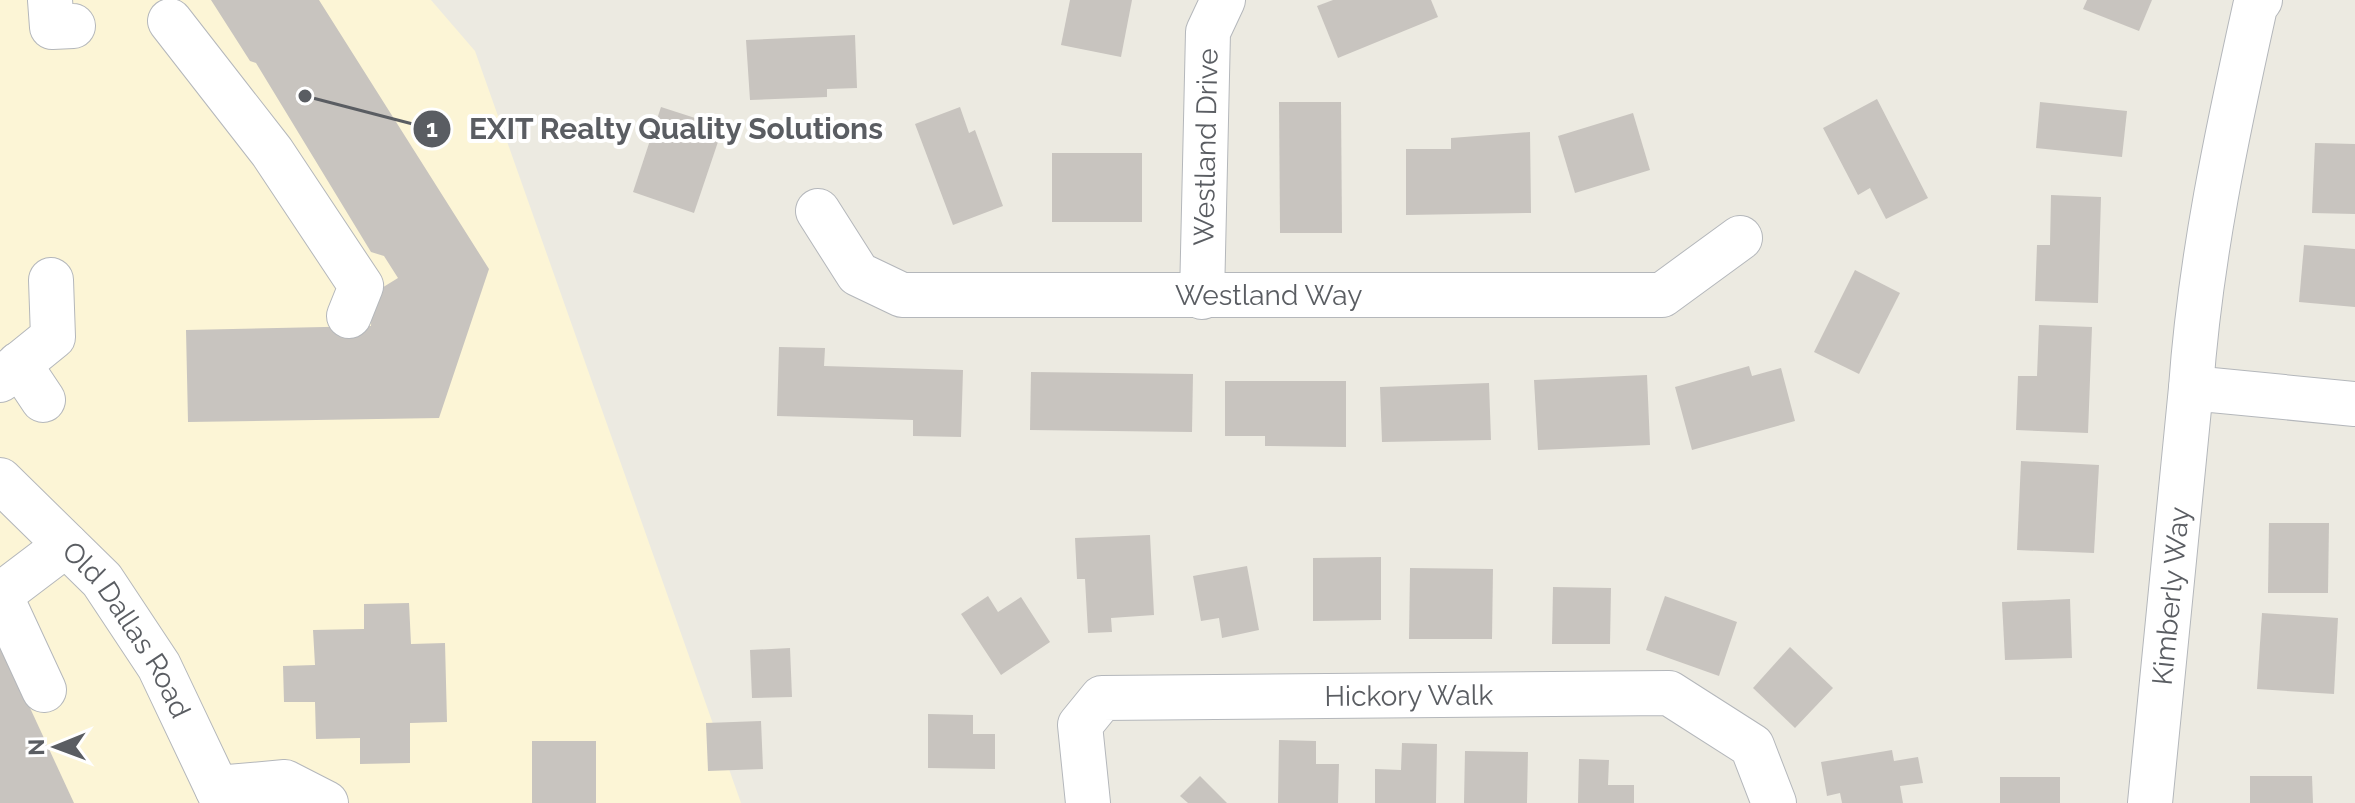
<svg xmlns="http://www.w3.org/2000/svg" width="2355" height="803" viewBox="0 0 2355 803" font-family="Raleway,sans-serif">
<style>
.commercial{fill:#fcf5d6}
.building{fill:#c8c4bf}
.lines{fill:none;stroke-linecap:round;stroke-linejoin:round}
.minor-casing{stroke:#b4b7bb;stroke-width:46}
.minor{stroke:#fff;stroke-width:44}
.labels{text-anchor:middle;stroke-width:8;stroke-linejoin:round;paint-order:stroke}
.street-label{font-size:28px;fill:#5a5d62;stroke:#fff}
.leader{fill:none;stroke:#5a5d62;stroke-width:3}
.callout-dot{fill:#5a5d62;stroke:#fff;stroke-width:3}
.mark-label{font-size:24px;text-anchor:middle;font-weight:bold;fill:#fff}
.callout-label{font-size:30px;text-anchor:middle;font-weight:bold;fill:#5a5d62;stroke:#fff;stroke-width:8;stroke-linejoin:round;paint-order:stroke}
</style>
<rect width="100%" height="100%" fill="#eceae1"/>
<path class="commercial" d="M0,0H431L475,51L741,803H0Z"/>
<g class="building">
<path d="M211,0H319L489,269L439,418L188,422L186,330L371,326L372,294L398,278L384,256L371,252L256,63L250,61Z"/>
<path d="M1070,0H1132L1121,57L1061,45Z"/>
<path d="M1333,0H1431L1438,17L1338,58L1317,6Z"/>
<path d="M2087,0H2152L2139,31L2083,9Z"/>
<path d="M855,35L857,88L827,89V97L750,100L746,40Z"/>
<path d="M1877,99L1928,198L1886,219L1870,188L1858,195L1823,128Z"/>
<path d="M1279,102H1341L1342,233H1280Z"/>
<path d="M2040,102L2127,111L2122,157L2036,148Z"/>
<path d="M661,107L723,127L694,213L633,192Z"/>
<path d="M960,107L969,133L975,130L1003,206L953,225L915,124Z"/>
<path d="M1633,113L1650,170L1575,193L1558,136Z"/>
<path d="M1530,132L1531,213L1406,215V149H1451V138Z"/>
<path d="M2315,143L2355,144V214L2312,213Z"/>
<rect x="1052" y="153" width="90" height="69"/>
<path d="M2051,195L2101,197L2098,303L2035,301L2037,245H2050Z"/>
<path d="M2304,245L2355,249V307L2299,302Z"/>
<path d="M1855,270L1900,293L1859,374L1814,352Z"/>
<path d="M2039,325L2092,327L2088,433L2016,430L2018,376H2037Z"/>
<path d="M779,347L825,348L824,366L963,370L961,437L913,436V420L777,416Z"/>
<path d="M1749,366L1752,376L1781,368L1795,421L1692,450L1675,387Z"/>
<path d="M1031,372L1193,374L1192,432L1030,430Z"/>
<path d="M1647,375L1650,445L1538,450L1534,380Z"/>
<path d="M1225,381H1346V447L1265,446V436H1225Z"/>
<path d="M1489,383L1491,440L1382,442L1380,387Z"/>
<path d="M2021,461L2099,465L2094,553L2017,550Z"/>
<path d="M2269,523H2329L2328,593H2268Z"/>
<path d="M1150,535L1154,615L1111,618L1112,632L1088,633L1085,579H1077L1075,538Z"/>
<path d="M1381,557V620L1313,621V558Z"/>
<path d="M1247,566L1259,630L1222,638L1219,618L1201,621L1193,576Z"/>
<path d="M1410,568L1493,569L1492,639H1409Z"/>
<path d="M1553,587L1611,588L1610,644H1552Z"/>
<path d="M988,596L998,612L1021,597L1050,642L1001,675L961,614Z"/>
<path d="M1665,596L1737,622L1719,676L1646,650Z"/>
<path d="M2070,599L2072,658L2005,660L2002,602Z"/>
<path d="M409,603L411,644L445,643L447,722L410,723V763L360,764V738L316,739L315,702H284L283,666L315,665L313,630L364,629V604Z"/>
<path d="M2262,613L2338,618L2334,694L2257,689Z"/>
<path d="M0,643L74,803H0Z"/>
<path d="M1790,647L1833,688L1795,728L1753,688Z"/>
<path d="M790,648L792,697L752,698L750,650Z"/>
<path d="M928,714L973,715V734H995V769L928,768Z"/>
<path d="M761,721L763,769L708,771L706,723Z"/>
<path d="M1279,740L1316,741V764H1339L1338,803H1278Z"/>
<rect x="532" y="741" width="64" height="62"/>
<path d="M1402,743L1437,744L1436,803H1375V769L1401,770Z"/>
<path d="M1892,750L1894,761L1918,757L1923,783L1900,786L1903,803H1842L1840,793L1827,796L1821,762Z"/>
<path d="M1465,751L1528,752L1527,803H1464Z"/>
<path d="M1579,759L1609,760L1608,785H1634V803H1578Z"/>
<path d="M1200,776L1227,803H1188L1180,796Z"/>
<path d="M2250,776H2312L2313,803H2250Z"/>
<rect x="2000" y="777" width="60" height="26"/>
</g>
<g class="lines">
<g class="minor-casing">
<g id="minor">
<path d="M50,0L52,27L73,26"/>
<path d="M170,21L272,152L361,286L349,316"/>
<path id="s1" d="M818,211L858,274L902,295H1662L1740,238"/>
<path id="s2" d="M1202,297L1208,32L1223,0"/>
<path d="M19,364L43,400"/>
<path d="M0,380L53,337L51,280"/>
<path d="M2191,388C2200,260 2227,133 2255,7L2260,0"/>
<path id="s3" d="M0,480L102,580L159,666L224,803"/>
<path d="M0,595L44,690"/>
<path d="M0,595L66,545"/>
<path d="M217,788L285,782L326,803"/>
<path id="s4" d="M1088,803L1080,725L1102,698L1669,693L1752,746L1774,803"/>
<path id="s5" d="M2150,803L2191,388L2355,404"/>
</g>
</g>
<use href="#minor" class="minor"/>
</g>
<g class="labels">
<g class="street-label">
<text dy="10" stroke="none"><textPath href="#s2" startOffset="150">Westland Drive</textPath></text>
<text dy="10" stroke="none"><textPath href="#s1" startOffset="490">Westland Way</textPath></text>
<text dy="10" stroke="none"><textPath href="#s5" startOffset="208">Kimberly Way</textPath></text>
<text dy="10" stroke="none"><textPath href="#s3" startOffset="198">Old Dallas Road</textPath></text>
<text dy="10" stroke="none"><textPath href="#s4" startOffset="420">Hickory Walk</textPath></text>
</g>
</g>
<path class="leader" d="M305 96L432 129"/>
<g class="callout-dot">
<circle cx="305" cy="96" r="8"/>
<circle cx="432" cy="129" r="20"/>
</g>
<g class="mark-label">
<text x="432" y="137">1</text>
</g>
<g class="callout-label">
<text x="676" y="139">EXIT Realty Quality Solutions</text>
</g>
<g transform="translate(56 747) rotate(269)" stroke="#ffffff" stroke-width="6" paint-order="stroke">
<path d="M0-6L14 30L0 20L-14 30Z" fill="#5a5d62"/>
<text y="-12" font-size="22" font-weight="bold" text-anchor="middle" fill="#5a5d62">N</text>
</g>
</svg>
